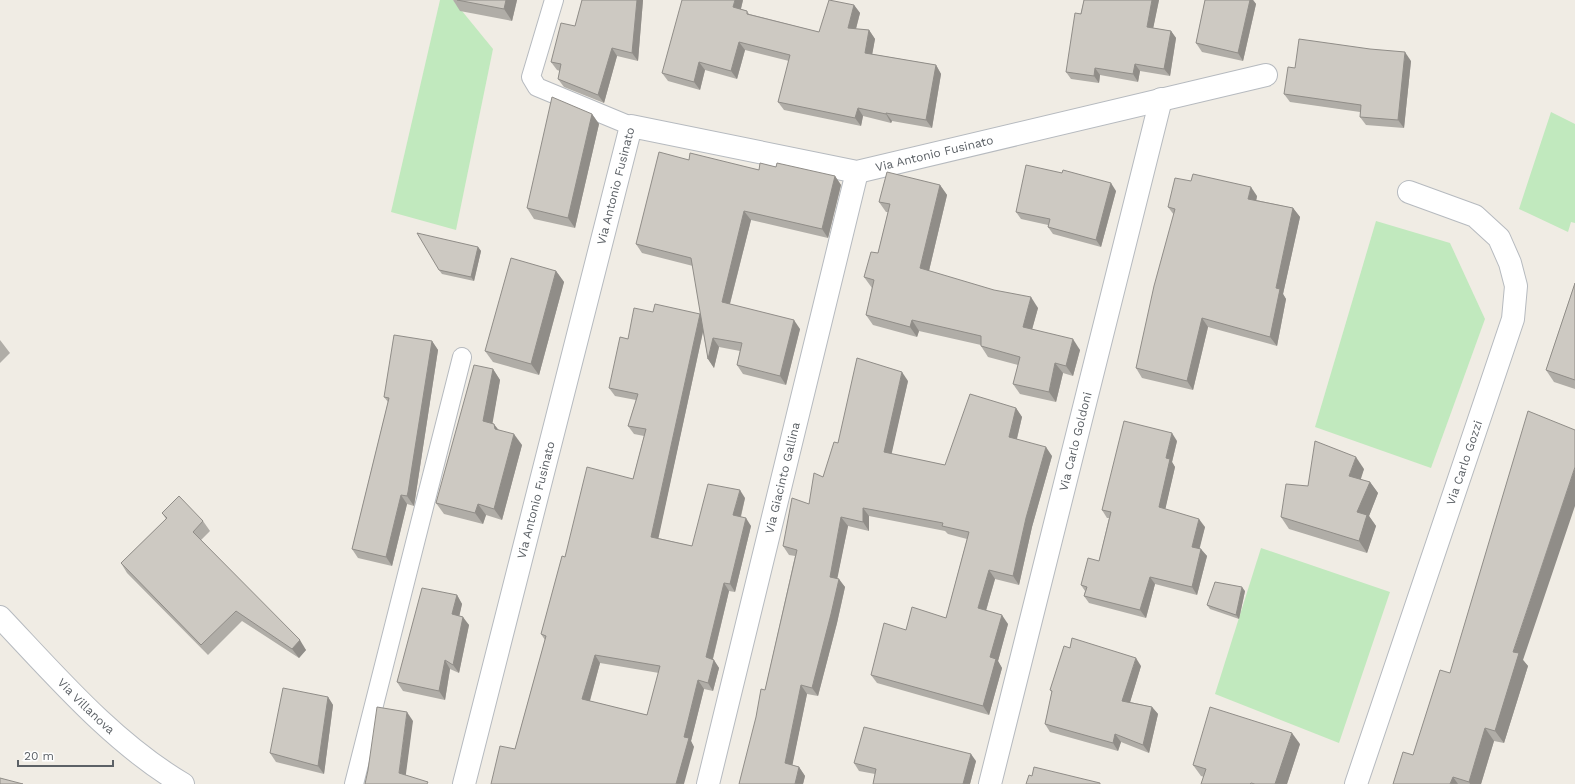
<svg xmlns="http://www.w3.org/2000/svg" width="1575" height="784" viewBox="0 0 1575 784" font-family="'Work Sans',sans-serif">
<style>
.green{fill:#c1e9be}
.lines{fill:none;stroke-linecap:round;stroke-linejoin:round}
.service-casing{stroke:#b6babf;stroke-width:20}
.minor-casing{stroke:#b6babf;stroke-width:24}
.tertiary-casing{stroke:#b6babf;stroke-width:24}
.service{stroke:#fff;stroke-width:18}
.minor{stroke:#fff;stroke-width:22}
.tertiary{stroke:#fff;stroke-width:22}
.wall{fill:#b0ada7;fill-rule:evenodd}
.shaded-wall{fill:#908d88}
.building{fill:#cdc9c2;stroke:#908d88;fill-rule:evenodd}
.labels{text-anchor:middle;stroke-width:3.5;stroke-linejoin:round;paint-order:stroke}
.street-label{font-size:12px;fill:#5c6166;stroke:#fff}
</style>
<rect width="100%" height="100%" fill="#f0ece4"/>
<g class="green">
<path d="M440,0H453L493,49L456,230L391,212Z"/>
<path d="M1551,112L1575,124V223L1571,222L1568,232L1519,209Z"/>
<path d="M1376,221L1450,243L1485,319L1431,468L1315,427Z"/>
<path d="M1261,548L1390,592L1339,743L1215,694Z"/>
</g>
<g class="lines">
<g class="service-casing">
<g id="service">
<path d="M554,0L531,77L537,87L631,126"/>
<path d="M354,784L462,357"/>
</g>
</g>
<g class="minor-casing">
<g id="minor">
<path id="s1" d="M464,784L631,126L857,172L1266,75"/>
<path id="s2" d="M708,784L857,172"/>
<path id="s3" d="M990,784L1161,99"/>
<path id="s4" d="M1356,784L1513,319L1516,286L1510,263L1499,238L1475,216L1409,192"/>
</g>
</g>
<g class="tertiary-casing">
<g id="tertiary">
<path id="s5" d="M0,617C55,675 113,743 183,784"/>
</g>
</g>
<use href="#service" class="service"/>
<use href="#minor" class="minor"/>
<use href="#tertiary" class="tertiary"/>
</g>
<g class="wall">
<path d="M453,0H517L512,21L460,11Z"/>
<path d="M582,0H643L638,61L617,56L604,103L564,87L558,79L560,71L557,70L551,62L575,26Z"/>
<path d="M743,0L741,9L747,11L749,14L819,32L854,5L860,13L856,29L869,30L875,39L872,54L936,65L941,74L932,128L892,121L891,123L863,116L861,126L784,110L778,102L789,61L745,50L737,79L705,70L700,90L668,81L662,73Z"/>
<path d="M1084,0H1159L1153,28L1171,31L1176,38L1170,76L1140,71L1138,82L1100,75L1099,83L1071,79L1066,72Z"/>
<path d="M1205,0H1253L1256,4L1243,61L1202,52L1196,43Z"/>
<path d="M1411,61L1404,128L1366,125L1360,117V112L1290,102L1284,94L1295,68Z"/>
<path d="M592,114L599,124L575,228L534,219L527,208Z"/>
<path d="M689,160L759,170L776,167L835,176L841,185L828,238L751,220L730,304L800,329L786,385L743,374L737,365L740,351L719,347L714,368L708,359L703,332L658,538L692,546L745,498L741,517L751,526L735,592L729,591L713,659L719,668L713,691L704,689L691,741L694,747L515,749L545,640L541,634L565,557L633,479L644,436L634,434L628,426L636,400L615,396L609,388L628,339L653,312L700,314L701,316L693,266L642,253L636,244ZM600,663L659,673L647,715L590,701Z"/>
<path d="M1062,173L1116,191L1101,247L1053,234L1048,227V225L1021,219L1016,212Z"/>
<path d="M940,185L947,195L929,271L1038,308L1032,329L1080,350L1073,376L1063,373L1056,402L1020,394L1013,384L1018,365L988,357L981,346V345L919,331L917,337L873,325L866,315L872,288L864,277L878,253L888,212H886L879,202Z"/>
<path d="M1257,196L1256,200L1293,208L1300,217L1283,294L1286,299L1277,346L1208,327L1193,390L1142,378L1136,368L1174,215L1168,207Z"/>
<path d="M478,247L481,251L474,281L442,274L439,270Z"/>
<path d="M556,271L564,282L539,375L493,362L485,351Z"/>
<path d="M1575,283V389L1554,382L1546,370Z"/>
<path d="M0,340L10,353L0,363Z"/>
<path d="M432,341L438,350L414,506L407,504L392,566L358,558L352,549L388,402L384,397Z"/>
<path d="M493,369L500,380L492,423L499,430L522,445L502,520L486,515L483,524L444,514L436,503Z"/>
<path d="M908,381L891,454L945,465L1016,408L1022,417L1017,439L1052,456L1032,527L1019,585L995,579L986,611L1008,624L998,661L1002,668L989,715L877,683L871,675L906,630L946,618L967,539L948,534L945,531L869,516V531L848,526L837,578L845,587L837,623L818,696L807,694L792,765L799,767L805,776L803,784H739L765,690L795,556L789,555L783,546L809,504L823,477L838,443Z"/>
<path d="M1177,441L1172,462L1175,467L1165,509L1205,527L1199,548L1207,556L1197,595L1155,584L1146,618L1089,603L1084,596L1085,591L1081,585L1099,561L1109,518H1107L1102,510Z"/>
<path d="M1364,469L1360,479L1370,482L1378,493L1369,516L1376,526L1367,553L1289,529L1281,517L1308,486Z"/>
<path d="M162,513L203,521L210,531L201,540L306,650L299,658L242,621L208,655L127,573L121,563L166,519Z"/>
<path d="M1245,591L1239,619L1210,609L1207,605Z"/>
<path d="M457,595L462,604L459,616L469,625L459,673L450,669L445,700L403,691L397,682Z"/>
<path d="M1523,660L1528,666L1504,743L1494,741L1481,784H1393L1413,755Z"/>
<path d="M1141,666L1130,702L1152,707L1158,714L1149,753L1121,742L1118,751L1050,732L1045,724L1052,692L1050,690Z"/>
<path d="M328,697L333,705L324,774L276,762L270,753Z"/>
<path d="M1300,744L1287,784H1201L1204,777L1201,776L1193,765Z"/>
<path d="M976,761L970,784H873L875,774L859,771L854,763Z"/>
</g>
<g class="shaded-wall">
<path d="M506,0H517L512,21L504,9Z"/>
<path d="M637,0H643L638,61L632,53Z"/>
<path d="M735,0H743L739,16L733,7Z"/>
<path d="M1152,0H1159L1152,34L1147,27Z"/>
<path d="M1250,0H1253L1256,4L1243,61L1238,53Z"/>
<path d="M854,5L860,13L854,36L848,28Z"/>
<path d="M869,30L875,39L871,61L865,53Z"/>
<path d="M1171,31L1176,38L1170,76L1164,69Z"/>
<path d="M739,42L745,50L737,79L731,71Z"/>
<path d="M612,48L617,56L604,103L598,95Z"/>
<path d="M1405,52L1411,61L1404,128L1398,120Z"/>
<path d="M699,62L705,70L700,90L694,82Z"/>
<path d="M1135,64L1140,71L1138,82L1133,74Z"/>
<path d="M936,65L941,74L932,128L926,120Z"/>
<path d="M1095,68L1100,75L1099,83L1094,76Z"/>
<path d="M858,108L863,116L861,126L855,118Z"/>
<path d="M886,113L892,121L891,123L886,114Z"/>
<path d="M592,114L599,124L575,228L568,218Z"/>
<path d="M835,176L841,185L828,238L822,229Z"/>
<path d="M1111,183L1116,191L1101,247L1096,240Z"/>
<path d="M940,185L947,195L927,279L920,268Z"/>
<path d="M1251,187L1257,196L1255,208L1248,199Z"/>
<path d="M1293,208L1300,217L1283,294L1286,299L1277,346L1270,337L1276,288Z"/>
<path d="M744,211L751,220L728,311L722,302Z"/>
<path d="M478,247L481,251L474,281L471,277Z"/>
<path d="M556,271L564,282L539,375L531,364Z"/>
<path d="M1031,297L1038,308L1030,337L1023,327Z"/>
<path d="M700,314L705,322L657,545L651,537Z"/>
<path d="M1202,318L1208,327L1193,390L1187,381Z"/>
<path d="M794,320L800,329L786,385L780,376Z"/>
<path d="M912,320L919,331L917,337L910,327Z"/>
<path d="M713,338L719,347L714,368L708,359Z"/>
<path d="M1073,339L1080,350L1073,376L1066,366Z"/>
<path d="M432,341L438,350L414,506L407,496Z"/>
<path d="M1055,363L1063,373L1056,402L1049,392Z"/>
<path d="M493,369L500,380L491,432L483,421Z"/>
<path d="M902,372L908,381L890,461L884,452Z"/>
<path d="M1016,408L1022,417L1015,446L1009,437Z"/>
<path d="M494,424L502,435L495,429Z"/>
<path d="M1172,433L1177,441L1172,462L1175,467L1164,515L1159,507L1166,458Z"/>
<path d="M514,434L522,445L502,520L494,509Z"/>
<path d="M1046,447L1052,456L1032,527L1019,585L1013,576L1026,518Z"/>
<path d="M1356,457L1364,469L1358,488L1349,476Z"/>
<path d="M1575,467V506L1523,660L1528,666L1504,743L1495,731L1513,652Z"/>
<path d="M1370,482L1378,493L1369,516L1376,526L1367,553L1359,541L1357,512Z"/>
<path d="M740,490L745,498L739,523L733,515Z"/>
<path d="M401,495L407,504L392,566L386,557Z"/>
<path d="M478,504L486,515L483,524L475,513Z"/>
<path d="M863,508L869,516V531L863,522Z"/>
<path d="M841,517L848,526L836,585L830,577Z"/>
<path d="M746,518L751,526L735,592L730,584Z"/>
<path d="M1199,519L1205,527L1198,555L1192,547Z"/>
<path d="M1201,549L1207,556L1197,595L1192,587Z"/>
<path d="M989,570L995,579L984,617L978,608Z"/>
<path d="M1150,577L1155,584L1146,618L1140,610Z"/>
<path d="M839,579L845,587L837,623L818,696L812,688Z"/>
<path d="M724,583L729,591L711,666L706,657Z"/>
<path d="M1242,587L1245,591L1239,619L1236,615Z"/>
<path d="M457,595L462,604L458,622L452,614Z"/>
<path d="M1002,615L1008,624L998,661L1002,668L989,715L983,706L990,657Z"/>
<path d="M463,617L469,625L459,673L453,665Z"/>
<path d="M300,640L306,650L299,658L292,649Z"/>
<path d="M595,655L600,663L588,707L582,699Z"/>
<path d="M1136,658L1141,666L1128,709L1122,701Z"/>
<path d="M445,660L450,669L445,700L439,691Z"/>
<path d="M714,660L719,668L713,691L708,683Z"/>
<path d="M698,680L704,689L691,741L694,747L684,784H676L684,737Z"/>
<path d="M801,685L807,694L791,772L785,763Z"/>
<path d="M328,697L333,705L324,774L318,766Z"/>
<path d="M1152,707L1158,714L1149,753L1143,745Z"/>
<path d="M407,712L413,721L405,781L399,773Z"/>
<path d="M1485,728L1494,741L1481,784H1470L1469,782Z"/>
<path d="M1292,733L1300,744L1287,784H1275Z"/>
<path d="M1115,734L1121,742L1118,751L1113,743Z"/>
<path d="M971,754L976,761L970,784H963Z"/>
<path d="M799,767L805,776L803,784H795Z"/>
<path d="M1453,777L1458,784H1450Z"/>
</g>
<g class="building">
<path d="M457,0H506L504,9Z"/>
<path d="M582,0H637L632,53L612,48L598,95L558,79L561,64L551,62L561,23L575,26Z"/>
<path d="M682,0H735L733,7L747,11V14L819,32L829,0L854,5L848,28L869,30L865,53L936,65L926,120L886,113V114L858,108L855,118L778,102L790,55L739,42L731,71L699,62L694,82L662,73Z"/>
<path d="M1084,0H1152L1147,27L1171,31L1164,69L1135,64L1133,74L1095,68L1094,76L1066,72L1075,13L1081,14Z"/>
<path d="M1205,0H1250L1238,53L1196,43Z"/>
<path d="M1299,39L1370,49L1405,52L1398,120L1360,117L1361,105L1284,94L1288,67L1295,68Z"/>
<path d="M552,97L592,114L568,218L527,208Z"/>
<path d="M659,152L689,160L690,153L759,170L760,163L776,167L777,163L835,176L822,229L744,211L722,302L794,320L780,376L737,365L742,343L713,338L708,359L691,258L636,244Z"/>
<path d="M1026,165L1062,173L1063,170L1111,183L1096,240L1048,227L1050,219L1016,212Z"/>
<path d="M887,172L940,185L920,268L994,290L1031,297L1023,327L1073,339L1066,366L1055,363L1049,392L1013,384L1020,357L981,346V336L912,320L910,327L866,315L874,280L864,277L871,252L878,253L890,204L879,202Z"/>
<path d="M1193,174L1251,187L1248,199L1293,208L1276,288L1280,289L1270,337L1202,318L1187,381L1136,368L1154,286L1175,209L1168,207L1175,178L1191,181Z"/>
<path d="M417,233L478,247L471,277L439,270Z"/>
<path d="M511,258L556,271L531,364L485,351Z"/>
<path d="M1575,283V380L1546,370Z"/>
<path d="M655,304L700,314L651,537L692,546L708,484L740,490L733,515L746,518L730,584L724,583L706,657L714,660L708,683L698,680L684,737L689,738L676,784H491L500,746L515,749L546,636L541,634L562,556L565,557L587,467L633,479L646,429L628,426L638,394L609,388L620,337L628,339L634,308L653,312ZM595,655L660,666L647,715L582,699Z"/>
<path d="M394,335L432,341L408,492L407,496L401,495L386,557L352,549L389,398L384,397Z"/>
<path d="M857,358L902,372L884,452L945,465L970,394L1016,408L1009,437L1046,447L1026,518L1013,576L989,570L978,608L1002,615L990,657L996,659L983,706L871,675L884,623L906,630L912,607L946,618L969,532L942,526L943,523L863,508V522L841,517L830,577L839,579L831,614L812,688L801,685L785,763L799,767L795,784H739L756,717L761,689L765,690L797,550L783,546L792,498L809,504L814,473L823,477L834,442L838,443Z"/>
<path d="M474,365L493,369L483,421L494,424L495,429L514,434L494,509L478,504L475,513L436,503Z"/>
<path d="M1528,411L1575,430V467L1513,652L1519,653L1495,731L1485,728L1469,782L1453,777L1450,784H1393L1403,752L1413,755L1440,670L1450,673Z"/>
<path d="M1124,421L1172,433L1166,458L1170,459L1159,507L1199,519L1192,547L1201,549L1192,587L1150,577L1140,610L1084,596L1087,587L1081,585L1088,558L1099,561L1111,512L1102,510Z"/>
<path d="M1315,441L1356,457L1349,476L1370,482L1357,512L1367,515L1359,541L1281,517L1286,484L1308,486Z"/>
<path d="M179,496L203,521L193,532L300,640L292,649L236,611L201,645L121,563L167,518L162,513Z"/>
<path d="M1215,582L1242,587L1236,615L1207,605Z"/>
<path d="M422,588L457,595L452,614L463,617L453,665L445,660L439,691L397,682Z"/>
<path d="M1072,638L1136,658L1122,701L1152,707L1143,745L1115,734L1113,743L1045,724L1052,691L1050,690L1064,646L1070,648Z"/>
<path d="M283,688L328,697L318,766L270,753Z"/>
<path d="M377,707L407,712L399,773L428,782L427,784H365L368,770Z"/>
<path d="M1210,707L1292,733L1275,784H1255L1251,783L1250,784H1201L1206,769L1193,765Z"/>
<path d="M864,727L971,754L963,784H873L876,769L854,763Z"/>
<path d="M1034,767L1100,783V784H1026L1029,775L1032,776Z"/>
<path d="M0,778L23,784H0Z"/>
</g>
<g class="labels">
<g class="street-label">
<text dy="4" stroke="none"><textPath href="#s1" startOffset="989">Via Antonio Fusinato</textPath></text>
<text dy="4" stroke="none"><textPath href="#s1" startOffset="617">Via Antonio Fusinato</textPath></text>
<text dy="4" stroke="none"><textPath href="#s3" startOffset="353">Via Carlo Goldoni</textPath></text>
<text dy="4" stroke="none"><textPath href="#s4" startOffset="339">Via Carlo Gozzi</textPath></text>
<text dy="4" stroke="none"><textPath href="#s2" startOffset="315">Via Giacinto Gallina</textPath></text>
<text dy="4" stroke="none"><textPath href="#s1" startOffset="293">Via Antonio Fusinato</textPath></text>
<text dy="4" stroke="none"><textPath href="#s5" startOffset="124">Via Villanova</textPath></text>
</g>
</g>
<path d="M18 760v6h95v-6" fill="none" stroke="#5c6166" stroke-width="2"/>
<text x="24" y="760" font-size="12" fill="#5c6166" stroke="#ffffff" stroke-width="3" paint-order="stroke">20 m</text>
</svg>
